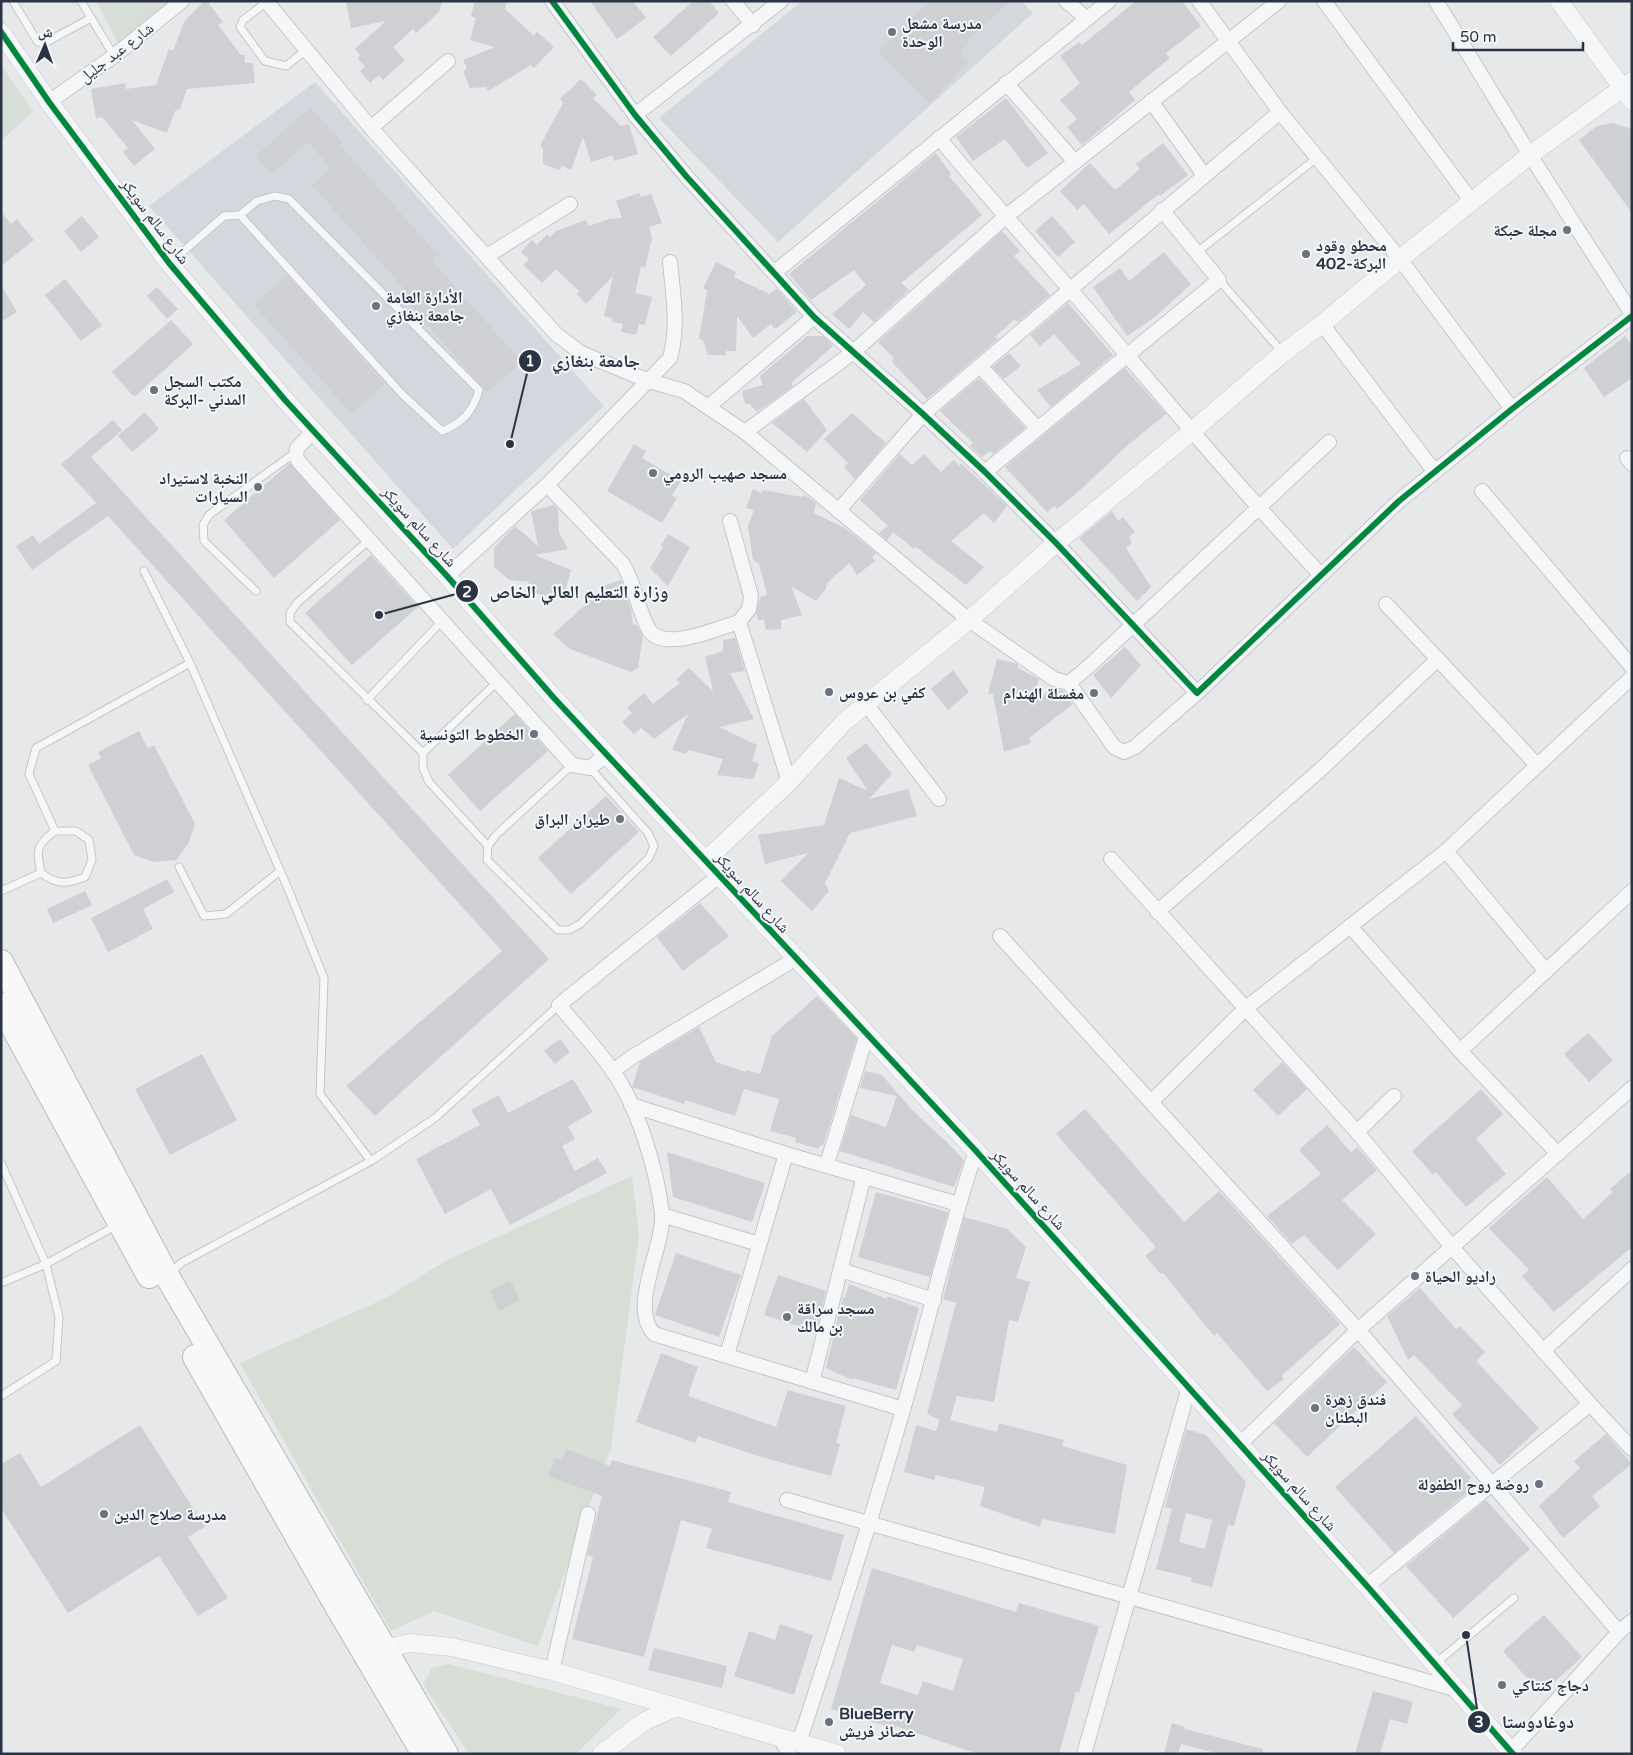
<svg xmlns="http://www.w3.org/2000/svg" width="1633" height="1755" viewBox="0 0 1633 1755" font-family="'Varela Round','Noto Naskh Arabic',sans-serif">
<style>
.built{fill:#d4d7dd}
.green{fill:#d6ded6}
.building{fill:#ced0d3;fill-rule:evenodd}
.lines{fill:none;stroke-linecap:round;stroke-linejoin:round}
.service-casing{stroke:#c4c6c8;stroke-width:9}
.minor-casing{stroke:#c4c6c8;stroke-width:16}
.tertiary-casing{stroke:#c4c6c8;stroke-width:19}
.trunk-casing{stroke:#b8bbbf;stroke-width:26}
.service{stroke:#f5f6f7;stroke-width:7}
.minor{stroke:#f5f6f7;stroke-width:14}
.tertiary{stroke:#f5f6f7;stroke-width:18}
.trunk{stroke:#f8f8f8;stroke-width:24}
.cycleway-casing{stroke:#f4f6f9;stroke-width:9}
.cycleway{stroke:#00873e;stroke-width:6}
.poi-dot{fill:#6c737f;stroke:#f4f6f9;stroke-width:2}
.labels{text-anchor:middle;stroke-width:4;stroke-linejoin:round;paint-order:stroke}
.poi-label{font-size:16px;font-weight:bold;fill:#2b3445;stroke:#f4f6f9;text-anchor:start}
.street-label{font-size:16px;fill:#2b3445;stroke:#f4f6f9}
.leader{fill:none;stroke:#2b3445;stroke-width:2}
.callout-dot{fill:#2b3445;stroke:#f4f6f9;stroke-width:2}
.mark-label{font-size:15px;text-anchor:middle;font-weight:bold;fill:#fff}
.callout-label{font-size:18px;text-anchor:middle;font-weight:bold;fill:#2b3445;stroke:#f4f6f9;stroke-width:4;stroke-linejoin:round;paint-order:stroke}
</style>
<rect width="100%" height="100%" fill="#e6e8ea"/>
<g class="built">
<path d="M802,1H1021L1033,13L778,242L659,118Z"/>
<path d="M315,82L604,406L453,549L149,206Z"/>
</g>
<g class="green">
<path d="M96,1H179L120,47Z"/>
<path d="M1,65L33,112L1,140Z"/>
<path d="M632,1176L639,1236L611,1447L538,1646L434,1611L391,1631L240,1363L386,1298L447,1260Z"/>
<path d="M449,1664L621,1709L576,1754H469L423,1684L432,1668Z"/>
</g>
<g class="building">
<path d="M204,1H207L223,22L218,25L241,55H245V63H253L255,83L187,89L180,109L175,111L167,133L132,120L155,149L134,166L123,152L128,148L102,117L96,118L91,89L125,83L126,89L156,85L169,49L173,51L184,22Z"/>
<path d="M346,1H442L439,12L416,33L413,29L393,47L405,60L383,80L379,75L370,83L360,71L365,66L358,59L360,55L355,49L386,21L351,28Z"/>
<path d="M475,1H507L505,9L534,36L537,32L554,47L534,68L531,65L488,91L486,87L470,88L463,71L467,69L463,60L495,47L470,40L476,18L471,16Z"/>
<path d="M590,1H633L646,18L617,39Z"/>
<path d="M693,1H709L719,13L671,56L653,37Z"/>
<path d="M929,1H1010L968,40L970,42L960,53L969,61L930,103L878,51Z"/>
<path d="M1136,1H1182L1201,26L1166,53L1170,58L1129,92L1135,100L1082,145L1067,127L1077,119L1060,100L1080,83L1060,56L1079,42L1082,45Z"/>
<path d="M581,79L597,95L593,98L621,126L629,124L638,154L614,161L613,155L591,162L583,137L571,170L562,166L560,170L543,164V148L540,146L563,103L560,99Z"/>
<path d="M1006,98L1048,153L1027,168L1005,139L973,161L956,137Z"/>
<path d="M310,107L342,142L340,145L438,255L432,261L522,362L487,392L401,295L406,291L312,185L331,168L308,142L272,174L256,156Z"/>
<path d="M1613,123L1632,129V213L1579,140L1597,126Z"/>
<path d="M1163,143L1188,175L1160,196L1159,194L1109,234L1084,204L1077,210L1060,191L1090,163L1115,190L1140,169L1136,164Z"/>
<path d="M936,153L951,174L949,176L982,215L901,283L909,290L874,322L863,312L849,329L832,314L866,285L854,270L811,300L789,274Z"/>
<path d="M639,193L641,197L651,194L662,223L649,227L652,238L645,268L641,266L635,293L652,297L645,325L639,324L636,335L621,332L623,324L612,322V318L604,316L613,276L586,304L577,294L579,291L556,269L542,283L523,265L529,259L521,252L532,240L537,245L547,234L550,237L556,231L586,220L589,226L609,219L622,218L616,201Z"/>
<path d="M1,212L11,224L17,219L34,240L1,266Z"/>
<path d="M82,216L99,237L81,252L64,231Z"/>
<path d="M1052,216L1075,242L1058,257L1035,231Z"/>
<path d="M1002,231L1020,251L1014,256L1050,295L1018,322L1015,319L995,337L998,339L927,399L892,362L894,358L878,342Z"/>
<path d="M1164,252L1191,284L1155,317L1127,336L1093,287L1120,268L1129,281Z"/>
<path d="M716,262L736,272L734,277L769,294L777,289L797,312L775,329L771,324L753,338L737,316L736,351H726V355H708L703,340L699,339L707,290L703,288Z"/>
<path d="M287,275L384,384L352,414L254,305Z"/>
<path d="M65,279L102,325L81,341L45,295Z"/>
<path d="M1,285L17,312L1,322Z"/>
<path d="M157,287L178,309L167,319L147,296Z"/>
<path d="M1068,303L1113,355L1051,407L1037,390L1081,364L1054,334L1040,346L1030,335Z"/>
<path d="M171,320L193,344L134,397L112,372Z"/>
<path d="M807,336H823L833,346L791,383L793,386L757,412L750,404H745L742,391L763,385L760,376Z"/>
<path d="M1625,336L1632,345V378L1604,397L1584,368Z"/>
<path d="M1009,353L1021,366L1004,379L992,367Z"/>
<path d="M1125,368L1166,414L1128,445L1081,489L1057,509L1054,506L1047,512L1005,467Z"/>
<path d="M979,378L1025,428L993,454L990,451L982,457L970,446L973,443L940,411Z"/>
<path d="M804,399L827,430L807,452L772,423Z"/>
<path d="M145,412L159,429L132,452L118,436Z"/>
<path d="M852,413L886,443L855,479L844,467L848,463L824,439Z"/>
<path d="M113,420L122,430L91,457L549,959L375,1116L346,1086L502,951L108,516L32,570L16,546L33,535L39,544L96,503L61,464Z"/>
<path d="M634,444L646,451L642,458L681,481L672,495L677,498L662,523L607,491Z"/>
<path d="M900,454L912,465L924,454L941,472L954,460L959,466L961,463L1007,506L994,523L984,513L951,541L984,567L966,585L916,547L914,549L893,532L887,540L879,533L888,526L860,500Z"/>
<path d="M290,463L340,520L274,578L224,520Z"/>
<path d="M753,489L762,493L763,490L802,497L805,495L816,503L814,513L845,528L876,553L872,557L875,561L857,575L849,563L827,583L826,589L816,601L791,586L802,615L781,620V629L766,630L764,620H758L756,613L760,597L767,595L759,564L753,560L748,526L754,510L746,508Z"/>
<path d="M554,505L558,509L559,532L568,549L535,555L571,570L563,599L525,592L529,582L509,580L494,567V548L515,526L538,546L531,511Z"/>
<path d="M1112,511L1118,521L1123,517L1135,532L1129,537L1132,542L1126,548L1151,587L1137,601L1079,538Z"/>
<path d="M668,534L690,547L668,586L650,568L663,547L661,545Z"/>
<path d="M371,555L418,607L352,665L305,613Z"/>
<path d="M621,580L631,609L633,625L636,624L643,636L638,668L631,672L570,649L553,634L601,591L600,587Z"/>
<path d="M735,638L745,671L730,673L754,719L719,727L757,745L752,761L759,764L753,779L717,775L723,759L689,750L686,754L672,750L688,714L654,739L641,728L634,734L622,722L632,713L627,708L644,693L653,704L680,683L676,680L689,668L713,691L705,657L723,651V640Z"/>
<path d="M1125,647L1141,665L1111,698L1093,675Z"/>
<path d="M997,659L1018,664V668L1039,679L1030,705L1054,688L1064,691L1073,704L1029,738L1031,743L1004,752L993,694H988Z"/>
<path d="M953,670L969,692L948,710L931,689Z"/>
<path d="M515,714L548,751L480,811L448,775Z"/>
<path d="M139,731L148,749L154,745L195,824L188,844L176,860L154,862L134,855L88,765L101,758L98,752Z"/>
<path d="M866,743L892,774L869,799L908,789L917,816L850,833L825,883L829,891L812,911L781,881L808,853L765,864L758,835L824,825L839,778L868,791L846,758Z"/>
<path d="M606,796L639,832L571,894L538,858Z"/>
<path d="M167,879L174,892L143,909L153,929L108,952L91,918Z"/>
<path d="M85,891L92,905L53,923L47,909Z"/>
<path d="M700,903L729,936L683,971L657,937Z"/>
<path d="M817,996L857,1038L823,1146L820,1145L819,1149L795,1142L796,1138L770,1131L779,1099L744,1089L735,1116L685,1100L684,1104L632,1087L640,1062L699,1027L716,1062L746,1072L747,1070L760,1074L772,1036Z"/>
<path d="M1588,1033L1613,1060L1589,1082L1564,1054Z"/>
<path d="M560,1039L570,1052L555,1064L544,1051Z"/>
<path d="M202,1054L237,1120L170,1155L135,1089Z"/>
<path d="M1282,1062L1307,1089L1278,1116L1253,1090Z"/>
<path d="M865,1071L882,1075L912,1110L943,1139V1138L964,1160L954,1187L840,1151L851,1115L886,1127L897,1096L860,1088Z"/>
<path d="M573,1079L593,1112L568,1126L575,1139L562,1146L575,1171L598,1158L607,1173L510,1225L491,1189L445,1214L416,1159L480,1125L471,1110L499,1095L508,1113Z"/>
<path d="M1481,1089L1503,1114L1476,1139L1506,1174L1466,1207L1436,1172L1433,1175L1412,1151Z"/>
<path d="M1085,1109L1184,1222L1219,1191L1340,1324L1281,1376L1284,1379L1267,1391L1217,1333L1214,1336L1163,1273L1161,1274L1145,1256L1156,1247L1056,1134Z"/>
<path d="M1327,1125L1351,1152L1357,1147L1377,1170L1342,1200L1376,1234L1338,1270L1304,1235L1292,1244L1267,1216L1321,1174L1299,1150Z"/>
<path d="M667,1152L765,1183L752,1222L673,1197Z"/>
<path d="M1632,1170V1247L1554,1312L1522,1276L1529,1270L1489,1228L1547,1177L1583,1219L1613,1192L1610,1189Z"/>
<path d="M876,1192L948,1212L930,1277L858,1257Z"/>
<path d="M964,1217L1007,1229L1026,1247L1016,1278L1030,1282L1018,1322L1009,1320L994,1402L957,1396L950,1420L997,1432L999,1423L1064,1440L1062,1446L1127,1465L1115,1534L1042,1519L1040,1527L980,1506L985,1487L936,1475L934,1480L904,1472L916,1425L936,1431L940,1420L927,1414L956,1303L943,1299Z"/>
<path d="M676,1253L741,1275L719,1337L655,1315Z"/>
<path d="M778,1275L826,1291L816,1332L764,1315Z"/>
<path d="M510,1280L520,1300L499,1311L490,1291Z"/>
<path d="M849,1284L887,1299V1296L919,1308L896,1390L853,1378L852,1380L826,1368L843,1297L845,1298Z"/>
<path d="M1420,1288L1456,1329L1460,1326L1485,1352L1476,1361L1539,1428L1500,1465L1452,1414L1462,1405L1414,1355L1408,1360L1387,1316Z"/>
<path d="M1354,1347L1387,1382L1307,1457L1274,1423Z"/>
<path d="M661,1353L698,1367L688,1396L776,1427L788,1390L846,1406L836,1443L840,1444L831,1476L755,1455L698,1436L695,1443L636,1422Z"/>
<path d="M1416,1416L1471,1478L1468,1480L1474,1487L1394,1553L1335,1487Z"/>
<path d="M140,1425L205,1527L188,1537L228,1598L198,1616L159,1556L68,1613L1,1508V1464L20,1453L41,1487Z"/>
<path d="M1186,1429L1206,1435L1246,1482L1234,1526L1228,1525L1212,1587L1191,1582L1192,1578L1156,1569L1172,1509L1165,1507ZM1186,1513L1212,1520L1205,1549L1179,1542Z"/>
<path d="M1606,1434L1632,1464L1592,1496L1600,1506L1563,1538L1539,1506L1580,1468L1574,1461Z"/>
<path d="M566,1449L610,1466L612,1460L731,1492L728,1502L844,1535L831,1581L706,1548L712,1529L681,1520L644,1657L572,1639L593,1557L587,1555L602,1496L548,1476L555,1458L562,1460Z"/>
<path d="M1486,1500L1530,1549L1453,1618L1406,1566Z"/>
<path d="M872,1568L1016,1612L1019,1603L1099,1626L1079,1693L1076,1692L1059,1754H978L896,1726L895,1729L831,1709ZM892,1645L914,1652L917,1645L963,1659L953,1691L923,1681L918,1695L880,1683Z"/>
<path d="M1544,1615L1582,1657L1541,1694L1503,1651Z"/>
<path d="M780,1624L813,1635L794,1695L734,1676L749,1631L775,1640Z"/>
<path d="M654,1648L727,1666L722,1688L648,1670Z"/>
<path d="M1373,1691L1413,1702L1407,1724L1390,1719L1380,1754H1355Z"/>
<path d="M1172,1723L1185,1727V1729L1263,1749L1262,1754H1220L1181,1744L1178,1754H1164Z"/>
</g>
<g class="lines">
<g class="service-casing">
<g id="service">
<path d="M13,1L37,41L43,44L91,18"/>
<path d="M81,1L114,56"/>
<path d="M267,2L243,20L240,27L265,61L286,66L306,50"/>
<path d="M1196,253L1318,157"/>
<path d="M170,263L224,216L240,215L257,201L275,196L289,199L479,390C473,411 463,423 442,431L402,394L240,215"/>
<path d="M1219,280L1283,353"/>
<path d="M369,540L297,603L290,613V622L423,753L497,682"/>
<path d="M144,571L190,663L289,891L324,978L320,1094L371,1161"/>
<path d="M256,591L204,541L203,525L209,515L296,452"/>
<path d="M367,700L442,621"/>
<path d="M423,753V768L429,782L488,846"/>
<path d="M572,765L496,835L488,846L487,860L558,930H569L580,924L649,858L654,846L648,833L590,768"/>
<path d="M55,831L29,774L36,748L190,663"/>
<path d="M55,831H76L89,840L92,860L85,877C67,884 57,885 41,873C36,850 36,845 55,831Z"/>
<path d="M179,867L204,916L226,914L280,871"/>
<path d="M1,891L41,873"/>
<path d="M1,1163L46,1264L59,1317L56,1361L1,1396"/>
<path d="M171,1273L181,1263L371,1161L435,1118L559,1005"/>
<path d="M1,1283L46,1264L117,1225"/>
<path d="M1436,1663L1514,1598"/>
</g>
</g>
<g class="minor-casing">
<g id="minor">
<path d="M266,1L371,128L556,334L581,353L649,381L684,391L745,432L969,620L1054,679L1069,683L1088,667L1329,442"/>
<path d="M552,1L635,115L686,176L814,317L923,414L985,472L1056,543L1197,693L1399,501L1512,409L1632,316"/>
<path d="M733,1L753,25"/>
<path d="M1066,1L1086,18"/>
<path d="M1199,1L1280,112L1400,259L1512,409"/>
<path d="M1324,1L1472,202"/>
<path d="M1436,1L1530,155L1632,314"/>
<path d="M1006,83L1075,162"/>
<path d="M1151,101L1204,175"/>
<path d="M49,102L114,56L182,1"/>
<path d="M635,115L781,1"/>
<path d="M371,128L448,61"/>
<path d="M939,138C1000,212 1065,282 1127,355C1190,429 1253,503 1320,574"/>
<path d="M487,256L570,204"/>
<path d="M775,272L1109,1"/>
<path d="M1322,324L1435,472"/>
<path d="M980,366L1037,428"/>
<path d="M708,407L814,317"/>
<path d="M314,431L297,448L296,457L299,462L567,759L572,765L590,768L607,754"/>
<path d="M745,432L852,353L1004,218L1279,1"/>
<path d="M1627,458L1632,464"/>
<path d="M985,472L1219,280L1162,210"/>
<path d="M547,485L623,564C635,584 637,607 648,628C660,654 718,628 739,622"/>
<path d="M1482,491L1632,667"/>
<path d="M838,511L923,414L1280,112"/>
<path d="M730,521L751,596L749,609L739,622L789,782"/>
<path d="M447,576L547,485L670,358C679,326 673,295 670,262"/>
<path d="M1386,604L1537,765"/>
<path d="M1069,683L1114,747L1124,752L1135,747L1197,693"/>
<path d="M866,704L939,799"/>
<path d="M1446,851L1545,970"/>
<path d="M1111,859L1357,1132L1452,1247L1590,1404"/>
<path d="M720,875L559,1005C577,1027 596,1047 612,1070C637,1104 657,1170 662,1213C665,1246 628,1306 654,1334L903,1409"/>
<path d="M1157,912L1319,771L1438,659"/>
<path d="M1350,926L1460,1051L1558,1154"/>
<path d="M1000,936L1358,1330L1492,1484L1367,1586"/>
<path d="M1460,1051L1632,891"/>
<path d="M613,1071L632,1057L795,959"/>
<path d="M1152,1101L1246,1008L1446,851L1632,677"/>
<path d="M631,1105L786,1154L958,1204"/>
<path d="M1357,1132L1394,1096"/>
<path d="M827,1164L867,1034"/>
<path d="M662,1215L759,1244"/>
<path d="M841,1270L934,1300"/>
<path d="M1543,1351L1632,1269"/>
<path d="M727,1355L786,1154"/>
<path d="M812,1382L864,1176"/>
<path d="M1240,1444L1358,1330L1632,1088"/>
<path d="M787,1500L1458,1690"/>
<path d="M1619,1632L1492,1484L1590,1404L1632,1449"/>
<path d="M552,1671L588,1514"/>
<path d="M780,1737L789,1754"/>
<path d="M799,1743C835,1632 871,1522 903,1410C928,1324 947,1236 976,1151"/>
<path d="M1084,1754L1189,1387"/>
<path d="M1508,1754L1619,1632L1632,1621"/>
</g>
</g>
<g class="tertiary-casing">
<g id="tertiary">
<path d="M1559,1L1632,101"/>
<path d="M1,32L49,102L169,263L285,400L447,576L554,698L976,1151L1367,1586L1513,1754"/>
<path d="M706,860L789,782L844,722L969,620L1056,543L1191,432L1283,353L1322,324L1400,259L1530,155L1632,81"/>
<path d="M373,1651L410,1643L452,1647L552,1671L837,1754"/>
<path d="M601,1754L645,1721L677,1707"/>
</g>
</g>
<g class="trunk-casing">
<g id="trunk">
<path d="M1,962L167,1276L446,1754"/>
<path d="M1,1005L149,1276"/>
<path d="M195,1357L338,1608L424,1754"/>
</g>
</g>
<use href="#service" class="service"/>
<use href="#minor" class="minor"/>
<use href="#tertiary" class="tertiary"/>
<use href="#trunk" class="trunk"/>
<g class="cycleway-casing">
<g id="cycleway">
<path d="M552,1L635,115L686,176L814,317L923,414L985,472L1056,543L1197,693L1399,501L1512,409L1632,316"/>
<path d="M1,32L49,102L169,263L285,400L447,576L554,698L976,1151L1367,1586L1513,1754"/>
</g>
</g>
<use href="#cycleway" class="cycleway"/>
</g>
<g class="poi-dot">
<circle cx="892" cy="32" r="5"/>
<circle cx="1567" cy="230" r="5"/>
<circle cx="1306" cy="254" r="5"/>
<circle cx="376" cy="306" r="5"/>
<circle cx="154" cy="390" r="5"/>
<circle cx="653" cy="473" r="5"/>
<circle cx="258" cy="487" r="5"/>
<circle cx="829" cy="692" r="5"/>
<circle cx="1094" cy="693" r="5"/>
<circle cx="534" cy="734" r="5"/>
<circle cx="620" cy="819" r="5"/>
<circle cx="1415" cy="1276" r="5"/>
<circle cx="787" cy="1317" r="5"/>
<circle cx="1315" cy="1408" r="5"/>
<circle cx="1539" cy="1484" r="5"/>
<circle cx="104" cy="1514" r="5"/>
<circle cx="1502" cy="1685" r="5"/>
<circle cx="829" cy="1722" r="5"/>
</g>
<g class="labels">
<g class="poi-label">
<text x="902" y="29">مدرسة مشعل<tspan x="902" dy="18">الوحدة</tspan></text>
<text x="1557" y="236" text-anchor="end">مجلة حبكة</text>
<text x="1316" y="251">محطو وقود<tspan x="1316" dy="18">402-البركة</tspan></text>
<text x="386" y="303">الأدارة العامة<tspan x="386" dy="18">جامعة بنغازي</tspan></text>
<text x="164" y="387">مكتب السجل<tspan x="164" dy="18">المدني -البركة</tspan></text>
<text x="663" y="479">مسجد صهيب الرومي</text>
<text x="248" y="484" text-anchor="end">النخبة لاستيراد<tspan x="248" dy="18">السيارات</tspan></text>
<text x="839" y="698">كفي بن عروس</text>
<text x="1084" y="699" text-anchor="end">مغسلة الهندام</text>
<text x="524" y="740" text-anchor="end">الخطوط التونسية</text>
<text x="610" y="825" text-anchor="end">طيران البراق</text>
<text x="1425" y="1282">راديو الحياة</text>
<text x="797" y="1314">مسجد سراقة<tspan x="797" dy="18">بن مالك</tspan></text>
<text x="1325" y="1405">فندق زهرة<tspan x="1325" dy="18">البطنان</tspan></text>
<text x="1529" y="1490" text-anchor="end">روضة روح الطفولة</text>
<text x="114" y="1520">مدرسة صلاح الدين</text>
<text x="1512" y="1691">دجاج كنتاكي</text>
<text x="839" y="1719">BlueBerry<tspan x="839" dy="18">عصائر فريش</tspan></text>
</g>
<g class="street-label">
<text transform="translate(116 52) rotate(-37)" y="6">شارع عبد جليل</text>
<text transform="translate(156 221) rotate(53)" y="6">شارع سالم سويكر</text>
<text transform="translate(420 526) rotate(48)" y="6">شارع سالم سويكر</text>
<text transform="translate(753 892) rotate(48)" y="6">شارع سالم سويكر</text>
<text transform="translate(1029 1189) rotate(48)" y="6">شارع سالم سويكر</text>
<text transform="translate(1300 1490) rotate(48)" y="6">شارع سالم سويكر</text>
</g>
</g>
<path class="leader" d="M510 444L530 361M379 615L467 591M1466 1635L1479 1722"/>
<g class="callout-dot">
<circle cx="510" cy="444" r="5"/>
<circle cx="379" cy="615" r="5"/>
<circle cx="1466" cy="1635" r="5"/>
<circle cx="530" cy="361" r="12"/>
<circle cx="467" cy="591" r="12"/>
<circle cx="1479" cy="1722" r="12"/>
</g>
<g class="mark-label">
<text x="530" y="366">1</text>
<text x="467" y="597">2</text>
<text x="1479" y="1727">3</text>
</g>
<g class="callout-label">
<text x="596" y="367">جامعة بنغازي</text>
<text x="579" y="598">وزارة التعليم العالي الخاص</text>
<text x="1538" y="1728">دوغادوستا</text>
</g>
<rect width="1633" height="1755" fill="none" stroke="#2b3445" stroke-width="5"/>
<g transform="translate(45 45) rotate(2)" stroke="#f4f6f9" stroke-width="4" paint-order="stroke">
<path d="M0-4L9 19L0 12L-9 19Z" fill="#2b3445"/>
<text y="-8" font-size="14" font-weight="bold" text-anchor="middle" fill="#2b3445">ش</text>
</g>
<path d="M1453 42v8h130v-8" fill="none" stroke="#2b3445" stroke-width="2.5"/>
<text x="1460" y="42" font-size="15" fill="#2b3445" stroke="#f4f6f9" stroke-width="4" paint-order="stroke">50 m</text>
</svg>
